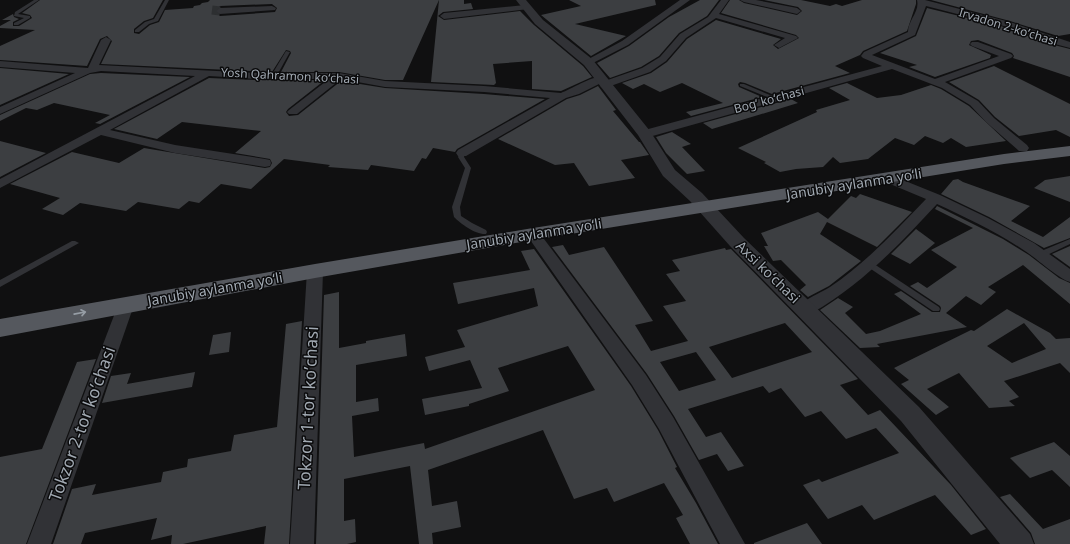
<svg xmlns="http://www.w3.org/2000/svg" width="1070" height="544" viewBox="0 0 1070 544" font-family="'Noto Sans',sans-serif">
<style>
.building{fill:#3c3e41;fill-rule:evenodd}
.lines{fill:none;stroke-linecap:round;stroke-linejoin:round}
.minor-tunnel{stroke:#2d2f31;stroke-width:9;stroke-dasharray:9 4.5;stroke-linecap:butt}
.service{fill:#313236;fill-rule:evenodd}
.minor{fill:#313236;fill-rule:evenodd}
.tertiary{fill:#313236;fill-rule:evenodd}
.trunk{fill:#55585e;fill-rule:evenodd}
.oneway{stroke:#969da5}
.labels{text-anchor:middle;stroke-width:3;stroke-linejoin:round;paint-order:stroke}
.far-street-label{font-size:12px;fill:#a1a9b2;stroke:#0b0b0c}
.street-label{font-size:14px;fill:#a1a9b2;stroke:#0b0b0c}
.near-street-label{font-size:17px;fill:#a1a9b2;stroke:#0b0b0c}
</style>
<rect width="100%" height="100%" fill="#101011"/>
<g class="building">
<path d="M40,0H163L153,18L144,21L134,29V33L139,34L150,25L159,22L165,10L193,8L194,6L200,5L202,3L208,2L210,0H439L403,80H385L339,72H281L291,53L290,51L286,50L272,72L101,64L112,41L107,36L100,39L87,66L0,60V46L35,30L0,28V26L11,20H2L13,14L14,17L19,19L13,22V26H19L32,18L30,15L22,13ZM272,4L277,8L275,12L220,16L214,11L220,6Z"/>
<path d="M439,0H464V4L471,3L473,9L443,12L438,16L444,20L520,11L534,25L583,66L592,77L561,91L532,89V61L493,64L496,83L494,85L431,82Z"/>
<path d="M569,0H655L656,5L575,24L626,36L591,56L541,15L581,6Z"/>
<path d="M700,0H719L707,16L679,33L659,56L641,67L610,78L597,63L629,46L669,17Z"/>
<path d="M730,0H739L744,3L797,15L802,11L798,7L764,0H801L830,6L836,4L842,6L862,0H916V4L907,31L863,51L860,55L835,66L850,73L772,94L745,83L740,82L738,84L739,87L762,97L691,116L686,112L723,103L682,83L660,92L644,84L633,89L622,83L651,73L667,62L687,39L716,20L781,39L773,45L778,49L799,38L796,35L721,13Z"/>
<path d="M931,0H1070V34L1058,36L1010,21Z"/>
<path d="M927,8L1004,27L1050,44L1070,49V77L1013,58L1014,56L1012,53L978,40L971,41L969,45L991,55L990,58L935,77L909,67L917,65L880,53L916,36Z"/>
<path d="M994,66L1070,104V137L1056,130L1019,136L995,117L979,100L949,82Z"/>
<path d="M0,68L69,74L0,105Z"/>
<path d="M101,73L190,77L100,124L95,123L110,115L54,103L37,110L26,108L0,121V115L90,74Z"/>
<path d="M209,78L258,80H325L288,109L286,112L289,116L298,115L341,81L385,88L484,94L545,99L457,149L455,152L433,148L426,159L422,158L414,171L371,165L368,170L328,167L330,165L284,159L251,189L221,184L199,203L189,201L179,209L138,202L126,211L80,203L63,215L42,209L60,198L10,184L72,152L119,163L144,148L265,168L270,167L272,163L270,159L235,153L261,131L182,122L157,139L114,129Z"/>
<path d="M847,83L877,98L901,95L931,85L941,89L969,106L1006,141L966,147L951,138L943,143L925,136L914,145L895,138L868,159L840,163L833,157L823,167L796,169L780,172L764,163L766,162L738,148L817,112L816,110L850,100L829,88Z"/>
<path d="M598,86L616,110L613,111L639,142H640L649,155L621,160L635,178L589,186L574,163L555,165L498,139L567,99L580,95Z"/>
<path d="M791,99L798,103L712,129L703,123Z"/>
<path d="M672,132L691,144L682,147L705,171L687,174L666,153L656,137Z"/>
<path d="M0,141L46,153L0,177Z"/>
<path d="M1070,176V202L1034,188L1045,180Z"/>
<path d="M958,179L963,182L1030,206L1011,221L1043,237L1070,217V238L1044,248L989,217L941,194L953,180Z"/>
<path d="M860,194L912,212L877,247L827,222L820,234L861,261L829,286L808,297L800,290L806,285L781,260L773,261L764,246H768L761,233L818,212L828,219L851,196L856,198Z"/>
<path d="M937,206L1003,239L1029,255L1059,278L1070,283V304L1023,265L988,287L996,292L981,305L966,296L946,313L967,327L877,344L880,347L860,348L820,310L838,298L853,307L845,313L866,334L880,331L921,314L894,294L901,291L932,312H940L941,308L940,306L910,286L918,282L927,288L957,267L931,250L973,228L935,209Z"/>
<path d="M916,229L935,243L910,264L891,254Z"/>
<path d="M563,245L569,255L604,247L653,321L635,325L651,351L688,341L663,306L686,301L666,274L680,271L672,260L725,248L726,250L731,249L858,379L840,385L868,415L880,410L951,485L986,529L971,535L935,495L874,520L862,505L828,519L803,485L819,479L822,482L899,453L876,428L846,439L821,411L805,417L781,388L769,393L763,386L688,409L706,437L721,432L744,466L728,471L717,454L699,460L674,416L647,374L552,247ZM785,323L812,352L732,378L709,347ZM696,352L716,380L679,391L660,362Z"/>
<path d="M1070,246V267L1052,254Z"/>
<path d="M534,249L631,386L658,430L677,467L675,468L696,503L718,544H690L676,518L683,515L664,483L614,502L607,488L574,499L543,430L428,470L432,506L457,501L461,527L432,533L433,544H419L410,466L344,479V521L355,519L356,542L347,544H316L324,295L339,292V348L366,343V341L405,334L407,356L356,365V402L378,398L379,411L352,416L354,457L424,443L425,449L595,390L568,346L498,368L509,391L469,404V406L425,415L422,399L482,388L470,360L429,371L425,357L465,347L457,330L538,306L534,288L458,304L453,283L530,270L521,251Z"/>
<path d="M1007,309L1050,333L1056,339L1070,338V373L1060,363L1004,381L1019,397L1009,401L1015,406L989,408L959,373L927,389L949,407L936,415L901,384L909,380L894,368L971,330L974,331ZM1024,323L1046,349L1012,363L987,346Z"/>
<path d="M302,321L289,544H264L266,526L183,544H171L172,535L151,540L157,518L85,533L81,544H53L72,489L96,484L92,495L161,482L163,472L187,467L188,459L231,451L234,435L277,427L286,324Z"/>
<path d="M231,332L229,352L209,355L213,335Z"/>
<path d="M96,359L26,544H0V457L42,449L77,362Z"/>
<path d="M195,372L192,387L102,403L111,376L131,373L127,384Z"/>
<path d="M1054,442L1070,456V487L1052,470L1030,478L1010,458Z"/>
<path d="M1010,494L1043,529L1070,519V544H1035L1031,533L1000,497Z"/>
<path d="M807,523L822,544H754V543Z"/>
</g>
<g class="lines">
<path class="minor-tunnel" d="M212,10L220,11"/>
<g class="service">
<path d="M34,0H39L18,14L30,16V18L18,25H14V23L24,18L14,16L15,12Z"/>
<path d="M165,0H169L158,21L149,24L139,32H135V30L145,22L154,19Z"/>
<path d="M286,51L290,52L276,77H272L271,76Z"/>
<path d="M740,84H744L777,98L772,99L740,86Z"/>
<path d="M462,151L465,153L464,157L471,168L460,207L461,216L472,223L486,230L487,232L486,234C476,235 461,224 454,217L452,207L465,168L458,157L460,152Z"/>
<path d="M1070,239V244L1045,256H1042L1038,254L1039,252Z"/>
<path d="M72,241H75L79,243L0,287V280Z"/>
<path d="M871,262L939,307L940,309L939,311H933L868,267L867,265Z"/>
</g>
<g class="minor">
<path d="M680,0H690L628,45L591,64L588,65L583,62L622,41Z"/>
<path d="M721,0H729L719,14L796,36L798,38L779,48L774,45L785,38L716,18L686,38L666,61L650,72L605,88L601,87L600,85L601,83L579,94L566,98L466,156H458L456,153L458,150L550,98L484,92L385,87L341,79L297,114H289L287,112L289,110L329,79H258L209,76L110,130L175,145L265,159L270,160L271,163L270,166L265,167L175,153L101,135L0,188V179L195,76L101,71L90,73L0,114V107L75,73L0,67V61L88,68L101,40L106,37L111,40L99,65L258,73H339L385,81L484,86L561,93C572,89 595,74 605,77L606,79L602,82L642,68L660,57L680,34L708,17Z"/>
<path d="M740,0H756L797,8L801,11L797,14L744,2Z"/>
<path d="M917,0H925L1010,22L1070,42V48L1051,43L1004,26L926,6L915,35L872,55L935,79L999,56L972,46L970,44L972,42H978L1011,54L1013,56L1011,58L945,82L978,101L994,118L1027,145L1029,148L1027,151H1019L986,122L970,105L942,88L892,69L649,137H641L639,134L641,131L882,66L863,58L861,56L864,52L908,32C908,20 920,12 917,0Z"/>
<path d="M525,5L529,7L528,9L444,19L440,16L444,13Z"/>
<path d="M272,6L276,8L275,10L220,14L216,11L220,8Z"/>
<path d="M888,174L940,195L988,218L1034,243L1070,269V282C1059,279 1036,258 1025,251C997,232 967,218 937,204C899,245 861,285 812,313L806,315L800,313L797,309C803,299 821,293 830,287C866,263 896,230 926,199L883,181L881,178L883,175Z"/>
<path d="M533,229L538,231L646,375L673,417L745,544H720L659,429L632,385L526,234L528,231Z"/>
<path d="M315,266L321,267L323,271L314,544H290L307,271L309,267Z"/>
<path d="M126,299L132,301L134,305L51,544H27L118,305L120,301Z"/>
</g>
<path class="tertiary" d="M516,0H526L543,20L592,59L650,131L675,170L702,193L744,238L919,407L1030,534L1034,544H1000L901,421L730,246L690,201L663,176L638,135L584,65L535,24Z"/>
<path class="trunk" d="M1070,146V156L1004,164L533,240L315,278L0,337V319L315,264L533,228L1004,154Z"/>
</g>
<defs><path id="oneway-shaft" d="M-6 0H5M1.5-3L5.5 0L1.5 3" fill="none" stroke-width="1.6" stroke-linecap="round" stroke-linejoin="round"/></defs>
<use class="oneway" href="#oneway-shaft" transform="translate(80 313) rotate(-11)"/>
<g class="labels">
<g class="far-street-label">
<text transform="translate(1008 27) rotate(17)" y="4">Irvadon 2-koʼchasi</text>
<text transform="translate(290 76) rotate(3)" y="4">Yosh Qahramon koʻchasi</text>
<text transform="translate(769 100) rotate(-15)" y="4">Bogʻ koʻchasi</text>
</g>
<g class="street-label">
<text transform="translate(854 184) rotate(-9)" y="5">Janubiy aylanma yoʻli</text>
<text transform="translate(534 234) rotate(-9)" y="5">Janubiy aylanma yoʻli</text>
<text transform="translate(768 272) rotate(44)" y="5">Axsi koʻchasi</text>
<text transform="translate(215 289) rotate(-10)" y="5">Janubiy aylanma yoʻli</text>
</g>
<g class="near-street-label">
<text transform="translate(308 408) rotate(-87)" y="6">Tokzor 1-tor koʼchasi</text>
<text transform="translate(82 424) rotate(-70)" y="6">Tokzor 2-tor koʼchasi</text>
</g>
</g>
</svg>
